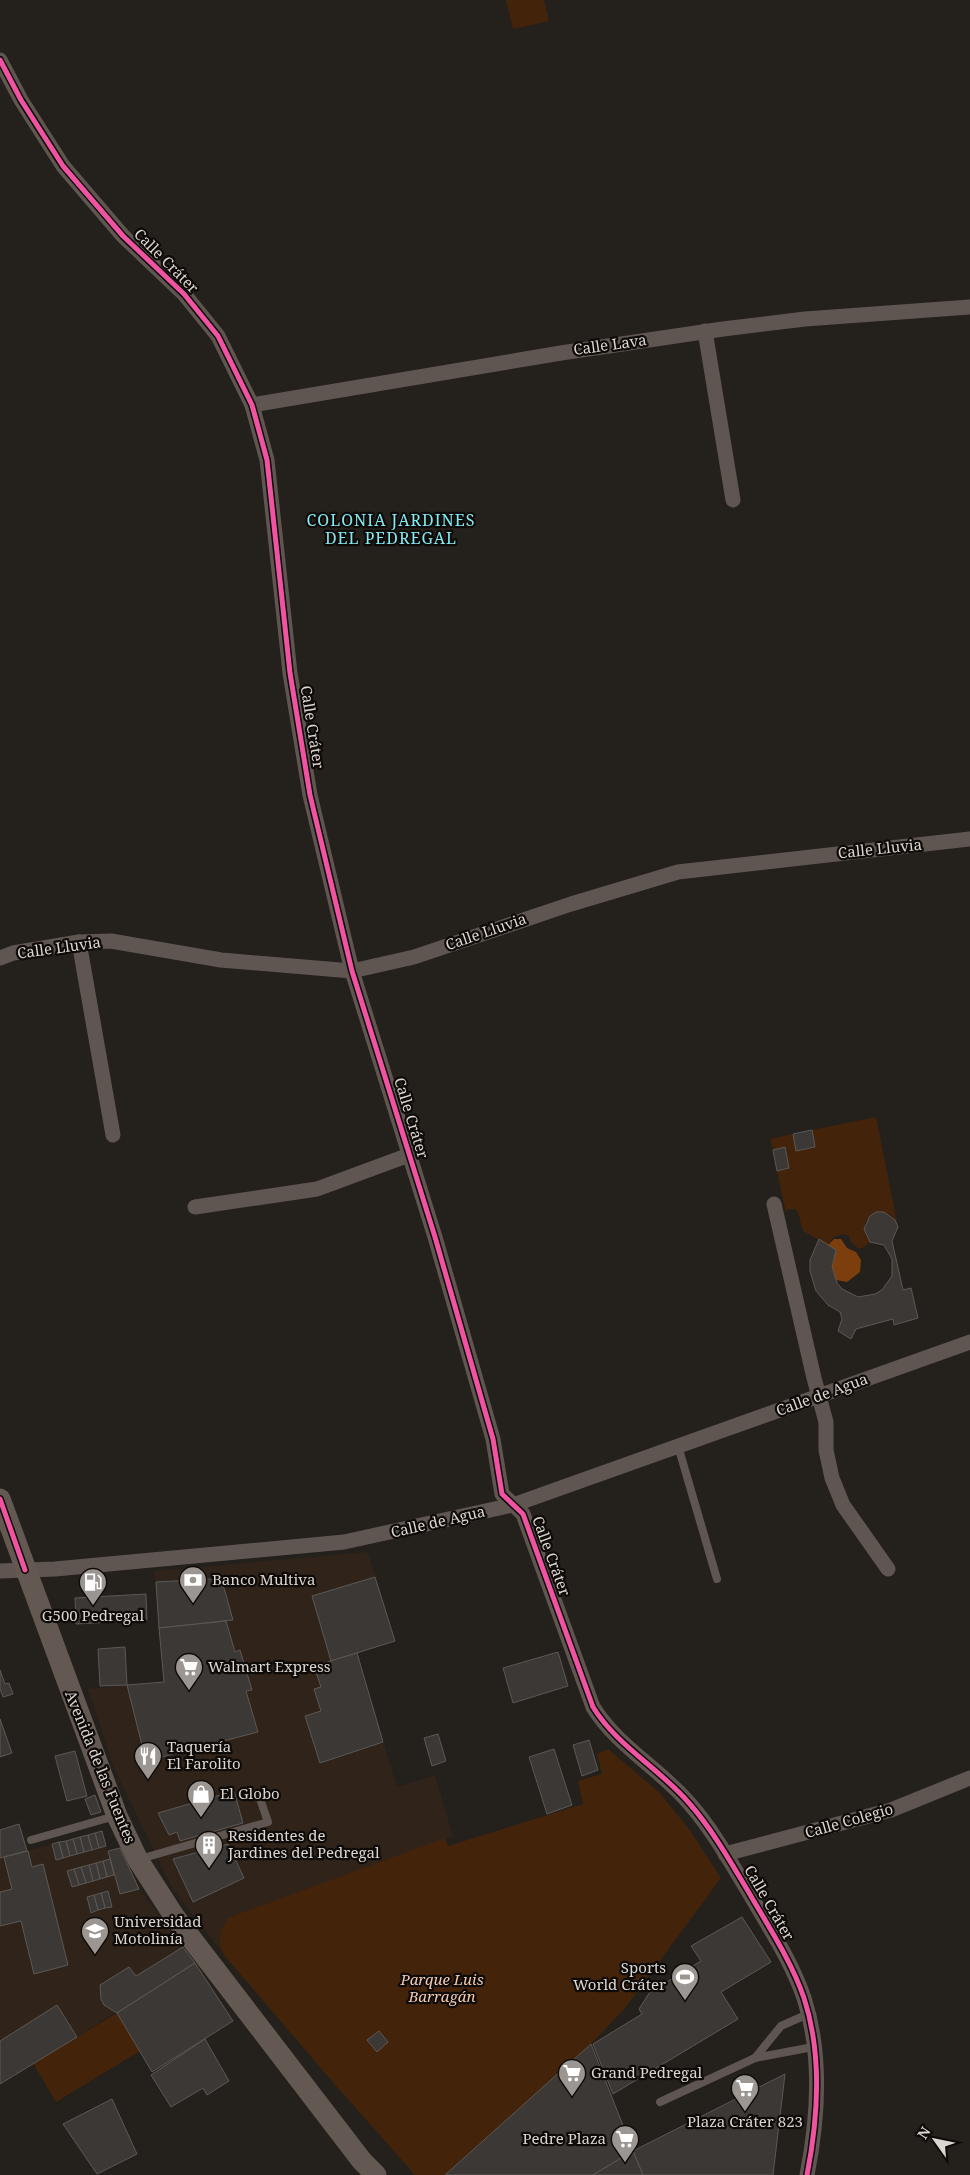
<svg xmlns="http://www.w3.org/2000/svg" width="970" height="2175" viewBox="0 0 970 2175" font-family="'Noto Serif',serif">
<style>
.built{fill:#2f231a}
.green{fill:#44230b}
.water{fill:#7c3e0d}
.building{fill:#3c3835;stroke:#5c5855}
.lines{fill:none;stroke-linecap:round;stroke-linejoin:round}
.lane{stroke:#605651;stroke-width:8}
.street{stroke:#605651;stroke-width:15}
.secondary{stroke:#645952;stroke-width:21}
.cycleway-casing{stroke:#0e0a07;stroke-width:8}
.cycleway{stroke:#f153a3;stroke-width:5}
.labels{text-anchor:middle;stroke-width:4.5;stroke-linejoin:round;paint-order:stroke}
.street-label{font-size:15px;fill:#dcd6d2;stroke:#0e0a07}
.poi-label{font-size:15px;fill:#dcd6d2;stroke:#0e0a07;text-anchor:start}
.park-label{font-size:15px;font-style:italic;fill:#f3cbb3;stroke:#0e0a07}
.neighbourhood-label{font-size:16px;letter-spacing:1px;fill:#80ebf4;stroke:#0e0a07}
</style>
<rect width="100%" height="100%" fill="#24201c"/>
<g class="built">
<path d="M368,1552L395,1641L357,1654L397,1787L435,1775L453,1836L230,1917L222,1949L224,1955L172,1888L114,1768L88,1689L164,1682L154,1571Z"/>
<path d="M102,1831L108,1851L120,1848L138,1887L195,1963L0,2084V1858Z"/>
</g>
<g class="green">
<path d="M506,0H544L549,21L513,29Z"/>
<path d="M876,1117L898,1227L891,1215L876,1212L865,1222L866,1236L870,1242L863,1248H858L852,1243L848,1235C838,1233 833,1236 828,1245L803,1231L798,1212L795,1209H788L786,1213L777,1171L789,1168L785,1148L773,1150L770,1139L793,1134L796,1151L815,1148L812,1130Z"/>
<path d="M608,1749L659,1792L689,1829L721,1878L625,2008L591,2044L445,2175H415L331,2080L224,1955C217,1941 219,1928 230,1917L445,1838L448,1846L583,1804L578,1781L602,1774L597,1754Z"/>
<path d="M117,2013L140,2051L56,2102L33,2063Z"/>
</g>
<path class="water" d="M834,1239H841L847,1248L856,1252L861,1260L860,1272L847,1282L836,1280L832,1267L836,1250L828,1245Z"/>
<g class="building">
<path d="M812,1130L815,1147L796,1151L793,1134Z"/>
<path d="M785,1147L789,1168L777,1171L773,1150Z"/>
<path d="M876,1212H884L895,1220L898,1227L892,1241L903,1290L911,1288L918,1318L894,1325L893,1319L856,1329L851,1339L838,1331L842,1319L840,1312L828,1305L816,1291L810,1271V1260L819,1239L836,1250L832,1267L837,1283L842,1289L858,1297L875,1294L882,1290L892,1276V1259L884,1245L870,1242L864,1229L870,1216Z"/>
<path d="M375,1577L395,1641L331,1661L312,1596Z"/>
<path d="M210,1579L219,1582L224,1588L233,1620L159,1628L156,1582Z"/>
<path d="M146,1594L147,1620L76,1624L75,1598Z"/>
<path d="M226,1621L235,1652L240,1650L252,1690L246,1691L258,1732L146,1761L127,1685L164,1682L159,1628Z"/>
<path d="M125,1647L127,1685L100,1686L98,1649Z"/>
<path d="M558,1652L568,1686L513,1703L503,1668Z"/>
<path d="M357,1653L383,1742L320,1763L305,1716L321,1711L314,1689L321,1687L314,1666Z"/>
<path d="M0,1670L5,1684L9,1683L13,1694L3,1697L0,1689Z"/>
<path d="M0,1719L12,1753L0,1757Z"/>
<path d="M438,1734L446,1761L432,1766L424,1738Z"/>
<path d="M589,1740L598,1770L582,1776L573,1745Z"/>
<path d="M554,1749L572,1805L547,1814L529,1757Z"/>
<path d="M75,1751L87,1796L67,1801L55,1756Z"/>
<path d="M234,1791L243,1823L180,1841L177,1832L169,1835L158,1813Z"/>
<path d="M95,1795L101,1812L91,1815L85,1799Z"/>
<path d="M19,1824L27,1851L0,1858V1830Z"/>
<path d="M102,1831L106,1846L99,1848L95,1833Z"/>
<path d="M95,1833L99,1848L92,1850L88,1835Z"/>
<path d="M88,1835L92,1850L84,1852L80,1837Z"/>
<path d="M80,1837L84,1852L77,1854L73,1839Z"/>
<path d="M73,1839L77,1854L70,1856L66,1841Z"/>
<path d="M66,1841L70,1856L63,1858L59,1842Z"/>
<path d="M59,1842L63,1858L56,1860L52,1844Z"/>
<path d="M228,1844L244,1878L193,1902L173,1859Z"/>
<path d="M120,1848L139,1889L120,1894L108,1851Z"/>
<path d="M28,1851L32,1867L43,1864L68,1965L34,1974L21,1921L0,1926V1892L12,1889L4,1857Z"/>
<path d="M110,1859L114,1875L107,1877L103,1861Z"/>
<path d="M103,1861L107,1877L100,1879L96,1863Z"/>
<path d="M96,1863L100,1879L93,1881L89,1865Z"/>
<path d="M89,1865L93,1881L86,1883L81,1867Z"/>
<path d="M81,1867L86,1883L79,1885L74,1869Z"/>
<path d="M74,1869L79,1885L72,1887L67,1871Z"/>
<path d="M108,1891L112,1907L105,1908L101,1893Z"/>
<path d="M101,1893L105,1908L98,1910L94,1895Z"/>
<path d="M94,1895L98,1910L91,1913L87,1897Z"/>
<path d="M742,1917L771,1962L721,1992L738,2019L613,2094L593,2044L642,2014L639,2009L650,1992L701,1961L691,1946Z"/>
<path d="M183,1947L195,1963L117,2013L104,2005L101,1999L100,1985L129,1967L136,1976Z"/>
<path d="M195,1963L233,2021L152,2072L117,2013Z"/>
<path d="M57,2005L77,2037L0,2084V2041Z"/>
<path d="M379,2031L388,2042L377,2052L367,2040Z"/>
<path d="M205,2039L229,2081L207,2095L203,2088L171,2107L151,2075Z"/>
<path d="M591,2044L633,2151L593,2175H445Z"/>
<path d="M785,2074L773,2175H643L633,2151Z"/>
<path d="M112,2099L137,2154L97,2174L63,2124Z"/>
<path d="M633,2151L643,2175H593Z"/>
</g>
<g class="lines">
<g class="lane">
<path d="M678,1446L717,1579"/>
<path d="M31,1840L115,1816"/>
<path d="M140,1859L268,1822L258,1793"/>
<path d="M755,2058L781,2026L808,2014"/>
<path d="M660,2102L755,2058L813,2047"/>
</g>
<g class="street">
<path d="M0,60L21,100L63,166L123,236L184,294L218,336L252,405L267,460L290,673L310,795L352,971L435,1237L493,1439L502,1494L523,1514L593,1707C617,1746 659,1768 689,1803C712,1829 730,1861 748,1891C768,1926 791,1960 804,1998C822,2053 818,2119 807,2175"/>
<path d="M705,331L733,500"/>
<path d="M252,405L561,353L723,329L805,319L970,307"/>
<path d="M79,942L113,1135"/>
<path d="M0,958L13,953L79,942L111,941L221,960L352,971L414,957L571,904L678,872L970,839"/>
<path d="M774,1204L814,1378L826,1422V1450L832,1478L843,1505L888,1569"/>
<path d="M195,1207L317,1189L409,1155"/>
<path d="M0,1571L55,1569L344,1542L513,1505L970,1342"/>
<path d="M725,1854L891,1810L970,1778"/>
</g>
<path class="secondary" d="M0,1499L117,1816L138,1860L174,1916L362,2161L376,2175"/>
<g class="cycleway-casing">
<g id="cycleway">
<path d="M0,60L21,100L63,166L123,236L184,294L218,336L252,405L267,460L290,673L310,795L352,971L435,1237L493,1439L502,1494L523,1514L593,1707C617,1746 659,1768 689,1803C712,1829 730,1861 748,1891C768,1926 791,1960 804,1998C822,2053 818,2119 807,2175"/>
<path d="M0,1499L25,1570"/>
</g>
</g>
<use href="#cycleway" class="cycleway"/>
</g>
<defs>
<g id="bank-pin" transform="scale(1.4375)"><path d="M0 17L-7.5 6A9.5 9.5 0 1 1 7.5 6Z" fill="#9c9692" stroke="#0e0a07"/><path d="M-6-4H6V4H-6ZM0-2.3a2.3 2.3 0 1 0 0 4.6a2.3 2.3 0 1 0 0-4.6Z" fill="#fff"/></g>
<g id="fuel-pin" transform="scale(1.4375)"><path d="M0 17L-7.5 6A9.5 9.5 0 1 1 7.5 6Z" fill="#9c9692" stroke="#0e0a07"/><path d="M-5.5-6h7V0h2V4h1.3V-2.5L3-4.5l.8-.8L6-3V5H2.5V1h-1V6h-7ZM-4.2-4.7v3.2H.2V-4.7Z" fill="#fff"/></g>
<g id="supermarket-pin" transform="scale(1.4375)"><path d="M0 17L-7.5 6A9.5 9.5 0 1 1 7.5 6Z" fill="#9c9692" stroke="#0e0a07"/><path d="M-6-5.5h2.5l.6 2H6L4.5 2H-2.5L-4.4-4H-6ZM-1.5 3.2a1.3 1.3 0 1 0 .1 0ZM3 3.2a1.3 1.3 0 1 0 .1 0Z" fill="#fff"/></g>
<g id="restaurant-pin" transform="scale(1.4375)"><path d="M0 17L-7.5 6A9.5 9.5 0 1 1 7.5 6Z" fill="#9c9692" stroke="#0e0a07"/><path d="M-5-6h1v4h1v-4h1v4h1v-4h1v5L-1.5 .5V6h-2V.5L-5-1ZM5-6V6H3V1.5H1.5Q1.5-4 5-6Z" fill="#fff"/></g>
<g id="shop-pin" transform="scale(1.4375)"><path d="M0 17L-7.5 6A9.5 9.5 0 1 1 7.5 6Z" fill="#9c9692" stroke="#0e0a07"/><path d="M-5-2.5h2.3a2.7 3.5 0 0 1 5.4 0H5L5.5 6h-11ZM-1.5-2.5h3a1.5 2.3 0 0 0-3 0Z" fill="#fff"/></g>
<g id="building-pin" transform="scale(1.4375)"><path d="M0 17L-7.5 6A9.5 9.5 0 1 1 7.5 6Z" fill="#9c9692" stroke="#0e0a07"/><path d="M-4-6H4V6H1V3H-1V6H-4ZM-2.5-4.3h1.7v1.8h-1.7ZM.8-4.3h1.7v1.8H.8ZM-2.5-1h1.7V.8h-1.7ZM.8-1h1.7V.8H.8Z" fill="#fff"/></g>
<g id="university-pin" transform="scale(1.4375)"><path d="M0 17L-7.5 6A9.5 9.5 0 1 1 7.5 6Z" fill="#9c9692" stroke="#0e0a07"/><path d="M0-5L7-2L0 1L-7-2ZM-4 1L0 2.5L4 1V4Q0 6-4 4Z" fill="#fff"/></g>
<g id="stadium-pin" transform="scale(1.4375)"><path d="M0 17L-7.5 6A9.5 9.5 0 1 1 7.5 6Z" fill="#9c9692" stroke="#0e0a07"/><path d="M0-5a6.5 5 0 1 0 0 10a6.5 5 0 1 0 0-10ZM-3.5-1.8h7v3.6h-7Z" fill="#fff"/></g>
</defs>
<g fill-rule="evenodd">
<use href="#bank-pin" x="193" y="1580"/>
<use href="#fuel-pin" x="93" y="1582"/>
<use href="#supermarket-pin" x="189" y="1667"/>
<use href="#restaurant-pin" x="148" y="1756"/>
<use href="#shop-pin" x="201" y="1794"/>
<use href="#building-pin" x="209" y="1845"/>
<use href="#university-pin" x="95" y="1931"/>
<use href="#stadium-pin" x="685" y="1977"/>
<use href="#supermarket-pin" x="572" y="2073"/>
<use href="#supermarket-pin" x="745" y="2088"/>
<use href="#supermarket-pin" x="625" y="2139"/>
</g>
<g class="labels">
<g class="street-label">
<text transform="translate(166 261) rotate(45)" y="5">Calle Cráter</text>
<text transform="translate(610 345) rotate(-8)" y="5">Calle Lava</text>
<text transform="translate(312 727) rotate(81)" y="5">Calle Cráter</text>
<text transform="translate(880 849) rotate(-6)" y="5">Calle Lluvia</text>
<text transform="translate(486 932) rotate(-19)" y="5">Calle Lluvia</text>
<text transform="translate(59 948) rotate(-8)" y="5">Calle Lluvia</text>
<text transform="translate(411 1118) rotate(73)" y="5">Calle Cráter</text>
<text transform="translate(822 1395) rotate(-20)" y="5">Calle de Agua</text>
<text transform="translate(438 1522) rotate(-13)" y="5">Calle de Agua</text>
<text transform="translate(551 1556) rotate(70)" y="5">Calle Cráter</text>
<text transform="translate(100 1767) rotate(68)" y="5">Avenida de las Fuentes</text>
<text transform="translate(849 1821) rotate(-16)" y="5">Calle Colegio</text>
<text transform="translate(769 1903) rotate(60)" y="5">Calle Cráter</text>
</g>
<g class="poi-label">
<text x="212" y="1585">Banco Multiva</text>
<text x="93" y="1621" text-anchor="middle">G500 Pedregal</text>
<text x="208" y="1672">Walmart Express</text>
<text x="167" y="1752">Taquería<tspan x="167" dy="17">El Farolito</tspan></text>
<text x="220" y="1799">El Globo</text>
<text x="228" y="1841">Residentes de<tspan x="228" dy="17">Jardines del Pedregal</tspan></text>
<text x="114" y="1927">Universidad<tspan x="114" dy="17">Motolinía</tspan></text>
<text x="666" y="1973" text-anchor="end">Sports<tspan x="666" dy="17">World Cráter</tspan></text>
<text x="591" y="2078">Grand Pedregal</text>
<text x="745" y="2127" text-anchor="middle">Plaza Cráter 823</text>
<text x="606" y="2144" text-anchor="end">Pedre Plaza</text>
</g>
<g class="park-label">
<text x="442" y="1985">Parque Luis<tspan x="442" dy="17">Barragán</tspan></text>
</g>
<g class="neighbourhood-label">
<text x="391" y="526">COLONIA JARDINES<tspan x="391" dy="18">DEL PEDREGAL</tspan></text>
</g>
</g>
<g transform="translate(935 2140) rotate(303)" stroke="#0e0a07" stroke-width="4" paint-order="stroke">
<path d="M0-4L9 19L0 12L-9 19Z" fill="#dcd6d2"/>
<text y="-8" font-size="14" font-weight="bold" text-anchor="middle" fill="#dcd6d2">N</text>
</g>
</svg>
